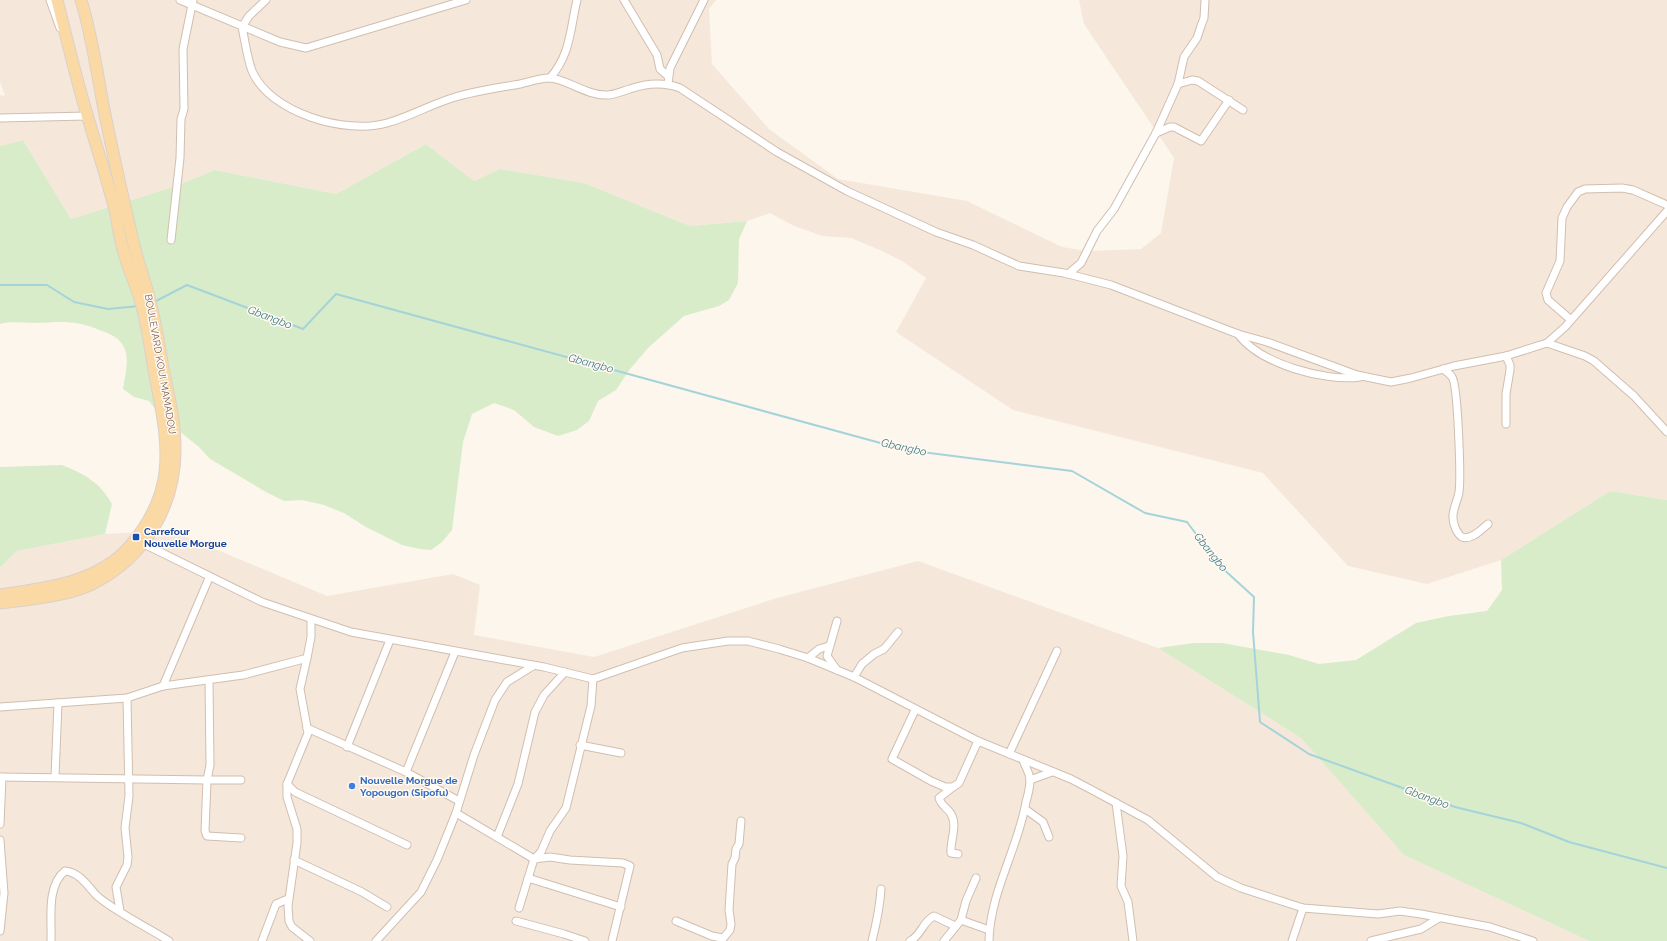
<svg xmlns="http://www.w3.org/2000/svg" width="1667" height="941" viewBox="0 0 1667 941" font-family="Raleway,sans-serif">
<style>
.residential{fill:#f5e8da}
.green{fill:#d8ecc9}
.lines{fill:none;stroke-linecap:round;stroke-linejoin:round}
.stream{stroke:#a5d3da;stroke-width:2}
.street-casing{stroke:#d1beb0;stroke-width:9}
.primary-casing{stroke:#dad1cd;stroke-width:13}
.street{stroke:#fff;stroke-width:7}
.primary{stroke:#fbd9a5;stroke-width:11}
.transit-dot{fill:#1a4fb4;stroke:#fffaf3;stroke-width:1.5}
.shop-dot{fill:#3f7fe0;stroke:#fffaf3;stroke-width:1.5}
.labels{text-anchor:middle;stroke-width:3;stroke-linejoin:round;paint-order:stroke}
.street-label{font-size:10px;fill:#7a5c4d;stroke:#fffaf3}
.transit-label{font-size:10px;font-weight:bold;fill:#164399;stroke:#fffaf3;text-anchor:start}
.shop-label{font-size:10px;font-weight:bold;fill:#366cbe;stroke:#fffaf3;text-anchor:start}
.water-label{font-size:11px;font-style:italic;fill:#437c86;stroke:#fffaf3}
</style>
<rect width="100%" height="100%" fill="#fdf6ec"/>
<g class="residential">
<path d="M0,0H716L709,9L712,64L769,129L838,179L967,201L1062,247L1087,251L1141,249L1161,233L1174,158L1084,24L1079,0H1667V500L1610,491L1501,560L1427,584L1348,566L1263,473L1013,410L896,332L926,278L902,261L882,251L851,238L823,236L794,226L770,213L747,221L690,226L584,183L500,169L474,181L426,144L336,194L215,170L173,187L71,219L23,140L0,146V95L5,96L0,82Z"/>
<path d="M170,530L327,596L453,574L480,585L474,635L594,657L777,598L918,561L1158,648L1301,738L1404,855L1589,941H0V568L17,551L105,534Z"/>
</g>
<g class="green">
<path d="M23,140L71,219L173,187L215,170L336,194L426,144L474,181L500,169L584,183L690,226L747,221L739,239L738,283L729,300L719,306L684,316L648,348L630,369L616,390L598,401L589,421L577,430L558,436L534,427L514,410L494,403L472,414L463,442L452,530L442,542L431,550L420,549L402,545L366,527L344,513L324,505L302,500L284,501L266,492L210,459L199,447L163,418L149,401L134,397L123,389C125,375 131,356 122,344C118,337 108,333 102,331C74,319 62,322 33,323C22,323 11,321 0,324V146Z"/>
<path d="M62,465C84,474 100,482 112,504L105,534L17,551L0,568V467Z"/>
<path d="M1610,491L1667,500V941H1589L1404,855L1301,738L1158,648L1194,643H1222L1289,655L1319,664L1356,660L1416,623L1449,616L1487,611L1502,590L1501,560Z"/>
</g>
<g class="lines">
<g class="stream">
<path d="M0,285H47L74,302L108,309L139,306"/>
<path d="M154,302L187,285L303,329L336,294L906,450L1072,471L1145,513L1187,522L1220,566L1254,597L1253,632L1260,722L1309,754L1455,807L1521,823L1569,842L1667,868"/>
</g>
<g class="street-casing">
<g id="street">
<path d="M50,0L60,28"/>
<path d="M180,0L280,42L306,48L466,0"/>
<path d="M266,0L249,16L242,27C245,41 247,57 252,71C270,113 346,135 387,123C409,117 430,105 452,98C474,91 497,88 520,84C529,82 540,78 549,78C565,78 587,96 607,95C615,95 622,91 630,89C647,83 663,82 680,88L777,152L847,191L936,232L973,245L1019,266L1064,273L1111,285L1238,334L1267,342L1357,375L1391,382L1411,378L1454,366L1506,356L1547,343L1565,327L1667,211"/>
<path d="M624,0L657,55L660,69L668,76"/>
<path d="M550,78C571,54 570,29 577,0"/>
<path d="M668,84L670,68L704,0"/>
<path d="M1178,84L1192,80L1198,81L1243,110"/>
<path d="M0,118L87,116"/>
<path d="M1156,133L1170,127H1174L1201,141L1229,100"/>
<path d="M171,240L180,158L181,119L184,109L183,49L193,0"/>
<path d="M1068,274L1081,263L1097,231L1114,209L1156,133L1178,84L1184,57L1197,38L1201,26L1204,18L1205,0"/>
<path d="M1571,320L1548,300L1546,293L1560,261L1562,218L1567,207L1578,192L1585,189L1622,188L1633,190L1667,205"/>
<path d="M1238,334C1260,364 1325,382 1360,377"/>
<path d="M1547,343L1585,356L1594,361L1634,396L1667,432"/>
<path d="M1443,369C1446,371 1450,374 1452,377C1458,385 1461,478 1459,492C1458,500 1452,510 1453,518C1453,524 1457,534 1462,537C1471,541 1482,529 1488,524"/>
<path d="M1506,424V394L1510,370V365L1506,356"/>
<path d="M144,544L262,602L351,632L544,667L593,679L682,648L728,641H748L779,649L808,658L854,677L978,741L1071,779L1092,790L1148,820L1217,877L1241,888L1303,908L1378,914L1400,911L1421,914L1490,927L1533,941"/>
<path d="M837,621L827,656L837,670"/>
<path d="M307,658L300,689L308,733L287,784V797L297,829V843L288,906L289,921L292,927L310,941"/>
<path d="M808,658L819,649L829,646"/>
<path d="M854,677L862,664L874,654L884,649L898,632"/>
<path d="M163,686L209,578"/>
<path d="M0,707L127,698L163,686L243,675L300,660L307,658L311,637V619"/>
<path d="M915,710L892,759L931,781L945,787H953L959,783L978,741"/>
<path d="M307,728L406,772L459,801"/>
<path d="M580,745L621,753"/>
<path d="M347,747L390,640"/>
<path d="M1009,754L1057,651"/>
<path d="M406,772L455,652"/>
<path d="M0,777L207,780L210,765L209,680"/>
<path d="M55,777L58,703"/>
<path d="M241,780H207L205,831L207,836L241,838"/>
<path d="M1030,780L1052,772"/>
<path d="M287,784L295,792L407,845"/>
<path d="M953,787L939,798C941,806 948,808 951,814C958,826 950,840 951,853L958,854"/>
<path d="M1116,803L1123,856L1121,886L1128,902L1133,941"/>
<path d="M1025,809L1043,822L1049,837"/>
<path d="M456,813L534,859L519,908"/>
<path d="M0,824L2,777"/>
<path d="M497,837L518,784L535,712L544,695L565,672"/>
<path d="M0,840L4,893L0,931"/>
<path d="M534,859L541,852L550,831L566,808L591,706L593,679"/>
<path d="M534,859L550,857L570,860L623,863L630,866L612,941"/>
<path d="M294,860L362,892L387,907"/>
<path d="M528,878L621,907"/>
<path d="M120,911L116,887L127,865L128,857L125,828L129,796L127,698"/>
<path d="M961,920L989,930"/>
<path d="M516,921L564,934L585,941"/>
<path d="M676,921L712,936L722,938"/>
<path d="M51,941C52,920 46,886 65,871C79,872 88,886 96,895C112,910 149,928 169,941"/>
<path d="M262,941L276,904L288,899"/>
<path d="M376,941L421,892L437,860L456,813L474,755L495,700L507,682L533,666"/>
<path d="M721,941L730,930L731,924L729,910L732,864L735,858L736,849L739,844L741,821"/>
<path d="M872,941C876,925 880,905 881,889"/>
<path d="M910,941C922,935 922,922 934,916L955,926"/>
<path d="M944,941L961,920L966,901L976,878"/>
<path d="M989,941C990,892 1018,849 1026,802C1028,795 1030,787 1030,780C1030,774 1025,766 1023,760"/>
<path d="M1292,941L1303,908"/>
<path d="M1371,941L1421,929L1439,918"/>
</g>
</g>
<g class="primary-casing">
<g id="primary">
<path d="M0,595C46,588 98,583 130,546C148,525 162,499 165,472C169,438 160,403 154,370C150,346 147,322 140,299C136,285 129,270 125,256C120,241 118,225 115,210C107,179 97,148 88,118C76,79 67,39 57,0"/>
<path d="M0,603C30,599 64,597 92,584C145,558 176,505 175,447C175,420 168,393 163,368C159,344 155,320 149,297C144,278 137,260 133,241C122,194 111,147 102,99C96,66 91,32 81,0"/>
</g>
</g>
<use href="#street" class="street"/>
<use href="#primary" class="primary"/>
</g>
<rect class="transit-dot" x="132" y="533" width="8" height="8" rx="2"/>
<circle class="shop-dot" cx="352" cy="786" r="4"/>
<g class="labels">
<g class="street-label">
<text transform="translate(161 364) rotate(80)" y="4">BOULEVARD KOUI MAMADOU</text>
</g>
<g class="transit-label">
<text x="144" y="535">Carrefour<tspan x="144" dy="12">Nouvelle Morgue</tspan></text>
</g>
<g class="shop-label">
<text x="360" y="784">Nouvelle Morgue de<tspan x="360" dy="12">Yopougon (Sipofu)</tspan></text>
</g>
<g class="water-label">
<text transform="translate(270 317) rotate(21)" y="4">Gbangbo</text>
<text transform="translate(591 363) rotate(15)" y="4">Gbangbo</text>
<text transform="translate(904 447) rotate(12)" y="4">Gbangbo</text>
<text transform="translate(1211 552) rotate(51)" y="4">Gbangbo</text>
<text transform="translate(1427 797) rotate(20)" y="4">Gbangbo</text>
</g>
</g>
</svg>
